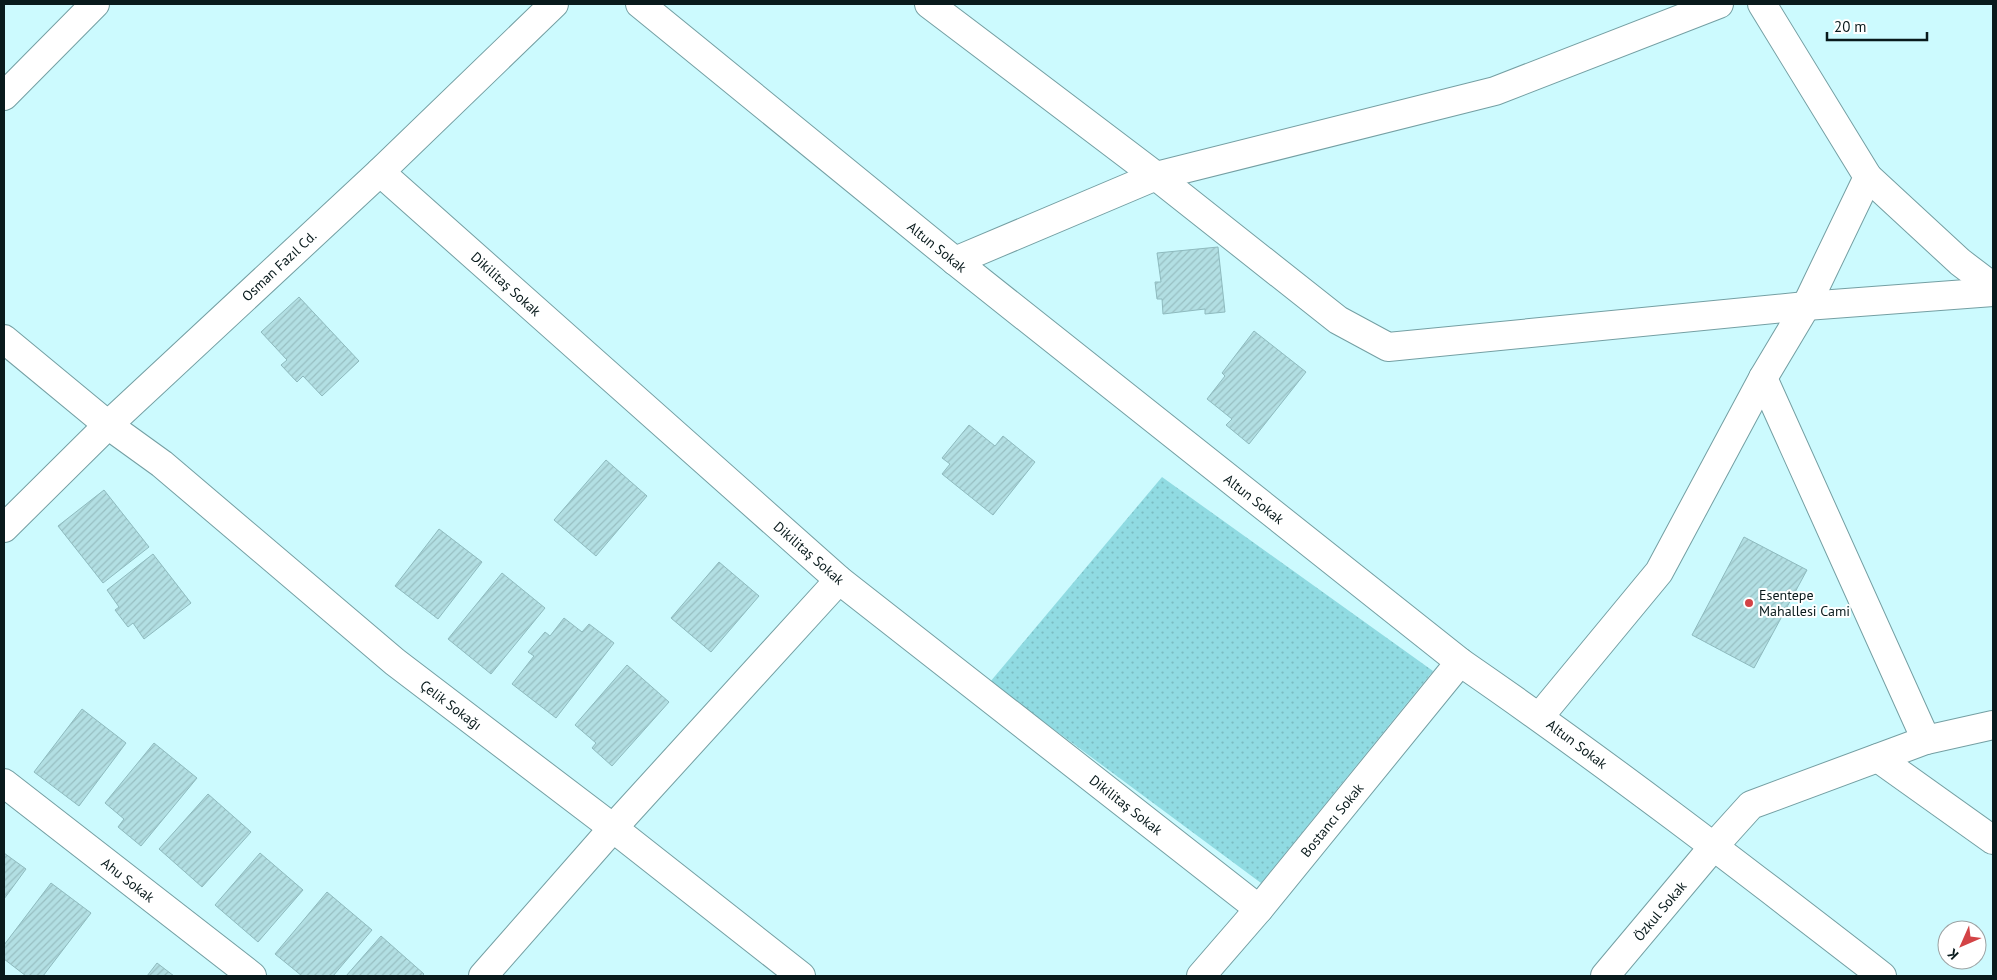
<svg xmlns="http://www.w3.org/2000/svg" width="1997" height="980" viewBox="0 0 1997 980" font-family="'PT Sans',sans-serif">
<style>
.park{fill:url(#park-dots)}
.building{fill:url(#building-hatch);stroke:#8ebabe}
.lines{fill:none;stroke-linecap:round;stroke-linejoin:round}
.minor-casing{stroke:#749fa3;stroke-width:30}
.minor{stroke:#fff;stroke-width:28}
.poi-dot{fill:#d34346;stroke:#fff;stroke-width:2}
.labels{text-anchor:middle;stroke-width:4;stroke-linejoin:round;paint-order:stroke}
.street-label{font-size:14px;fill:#091a1c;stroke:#fff}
.poi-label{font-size:14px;fill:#091a1c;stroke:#fff;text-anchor:start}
</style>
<defs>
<pattern id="park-dots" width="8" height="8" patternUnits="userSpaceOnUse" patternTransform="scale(1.25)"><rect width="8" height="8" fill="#90dbe2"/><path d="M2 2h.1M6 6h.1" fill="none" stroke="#7bbbc1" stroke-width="1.8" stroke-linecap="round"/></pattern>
<pattern id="building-hatch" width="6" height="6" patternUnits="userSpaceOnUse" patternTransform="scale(1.25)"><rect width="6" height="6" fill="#b2dfe3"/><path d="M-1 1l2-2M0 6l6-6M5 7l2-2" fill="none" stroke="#98bfc2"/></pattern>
</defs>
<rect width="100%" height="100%" fill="#ccfafe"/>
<path class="park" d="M1162,477L1433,671L1261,883L990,682Z"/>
<g class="building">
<path d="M1218,247L1225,312L1205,314V309L1163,314L1162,299H1157L1155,282H1161L1157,253Z"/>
<path d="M299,297L359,361L322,396L303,376L297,382L281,365L287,360L261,332Z"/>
<path d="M1254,331L1306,372L1249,444L1226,425L1232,419L1207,399L1225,376L1222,373Z"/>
<path d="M969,425L995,446L1003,436L1035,462L993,515L942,474L950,464L942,458Z"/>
<path d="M606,460L647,496L596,556L554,520Z"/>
<path d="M104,490L149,547L103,583L58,526Z"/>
<path d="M439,529L482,562L438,619L395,586Z"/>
<path d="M1744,537L1807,570L1754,668L1692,635Z"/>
<path d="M153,554L191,603L144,639L133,623L128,627L115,610L119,607L107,590Z"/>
<path d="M719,562L759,596L711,652L671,618Z"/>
<path d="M502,573L545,608L491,674L448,639Z"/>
<path d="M564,618L582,632L589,624L614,643L556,718L512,684L534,656L528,652L545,632L550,636Z"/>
<path d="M627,665L669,702L612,766L592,748L596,743L575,725Z"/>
<path d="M82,709L126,743L79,806L34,772Z"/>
<path d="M154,743L197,778L141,846L118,827L124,819L105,803Z"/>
<path d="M208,794L251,832L202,887L159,849Z"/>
<path d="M4,853L26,869L4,899Z"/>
<path d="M260,853L303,890L258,942L215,905Z"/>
<path d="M51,883L91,913L43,976H26L4,959V945Z"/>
<path d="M327,892L372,930L333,976H302L275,954Z"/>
<path d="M381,936L424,974L422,976H346Z"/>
<path d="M157,963L174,976H147Z"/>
</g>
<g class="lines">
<g class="minor-casing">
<g id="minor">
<path d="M640,4L955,261L1460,662C1605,762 1744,869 1882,976"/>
<path d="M929,4L1156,176L1338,320L1388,347L1806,306L1993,292"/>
<path d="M4,96L95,4"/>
<path d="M380,172L839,580L1259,909"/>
<path d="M1868,177L1960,262L1993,287"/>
<path d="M955,261L1156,176L1495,91L1719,4"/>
<path d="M4,339L108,425L162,464L395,662L613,828L801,976"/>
<path d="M1763,378L1926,740"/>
<path d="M4,528L108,425L380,172L554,4"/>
<path d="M1540,716L1659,572L1763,378L1806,306L1868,177L1762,4"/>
<path d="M1878,758L1993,840"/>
<path d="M4,783L252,976"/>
<path d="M483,976L613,828L839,580"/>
<path d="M1201,976L1259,909L1460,662"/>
<path d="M1605,976L1714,846L1751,805L1926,740L1993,725"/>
</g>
</g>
<use href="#minor" class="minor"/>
</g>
<circle class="poi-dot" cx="1749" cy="603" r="5"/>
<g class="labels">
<g class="street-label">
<text transform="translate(937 247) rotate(39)" y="5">Altun Sokak</text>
<text transform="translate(279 266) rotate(-43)" y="5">Osman Fazıl Cd.</text>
<text transform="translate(506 284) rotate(42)" y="5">Dikilitaş Sokak</text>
<text transform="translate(1254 499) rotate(38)" y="5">Altun Sokak</text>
<text transform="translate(809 553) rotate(41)" y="5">Dikilitaş Sokak</text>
<text transform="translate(451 705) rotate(37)" y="5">Çelik Sokağı</text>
<text transform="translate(1577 744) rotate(37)" y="5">Altun Sokak</text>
<text transform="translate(1126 805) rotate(38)" y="5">Dikilitaş Sokak</text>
<text transform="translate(1332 820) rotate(-51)" y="5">Bostancı Sokak</text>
<text transform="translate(128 880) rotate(38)" y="5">Ahu Sokak</text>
<text transform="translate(1660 911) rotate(-50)" y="5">Özkul Sokak</text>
</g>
<g class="poi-label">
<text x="1759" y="600">Esentepe<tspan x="1759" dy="16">Mahallesi Cami</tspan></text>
</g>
</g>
<rect width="1997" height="980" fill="none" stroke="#091a1c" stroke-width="10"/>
<g transform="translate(1962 945) rotate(225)"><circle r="24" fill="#ffffff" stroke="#9da3a4"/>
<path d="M0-4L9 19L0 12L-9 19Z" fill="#d34346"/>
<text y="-8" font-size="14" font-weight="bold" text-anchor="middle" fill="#091a1c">K</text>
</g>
<path d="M1827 32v8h100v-8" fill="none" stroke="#091a1c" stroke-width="2.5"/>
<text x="1834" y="32" font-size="15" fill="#091a1c" stroke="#ffffff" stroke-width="4" paint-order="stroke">20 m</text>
</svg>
